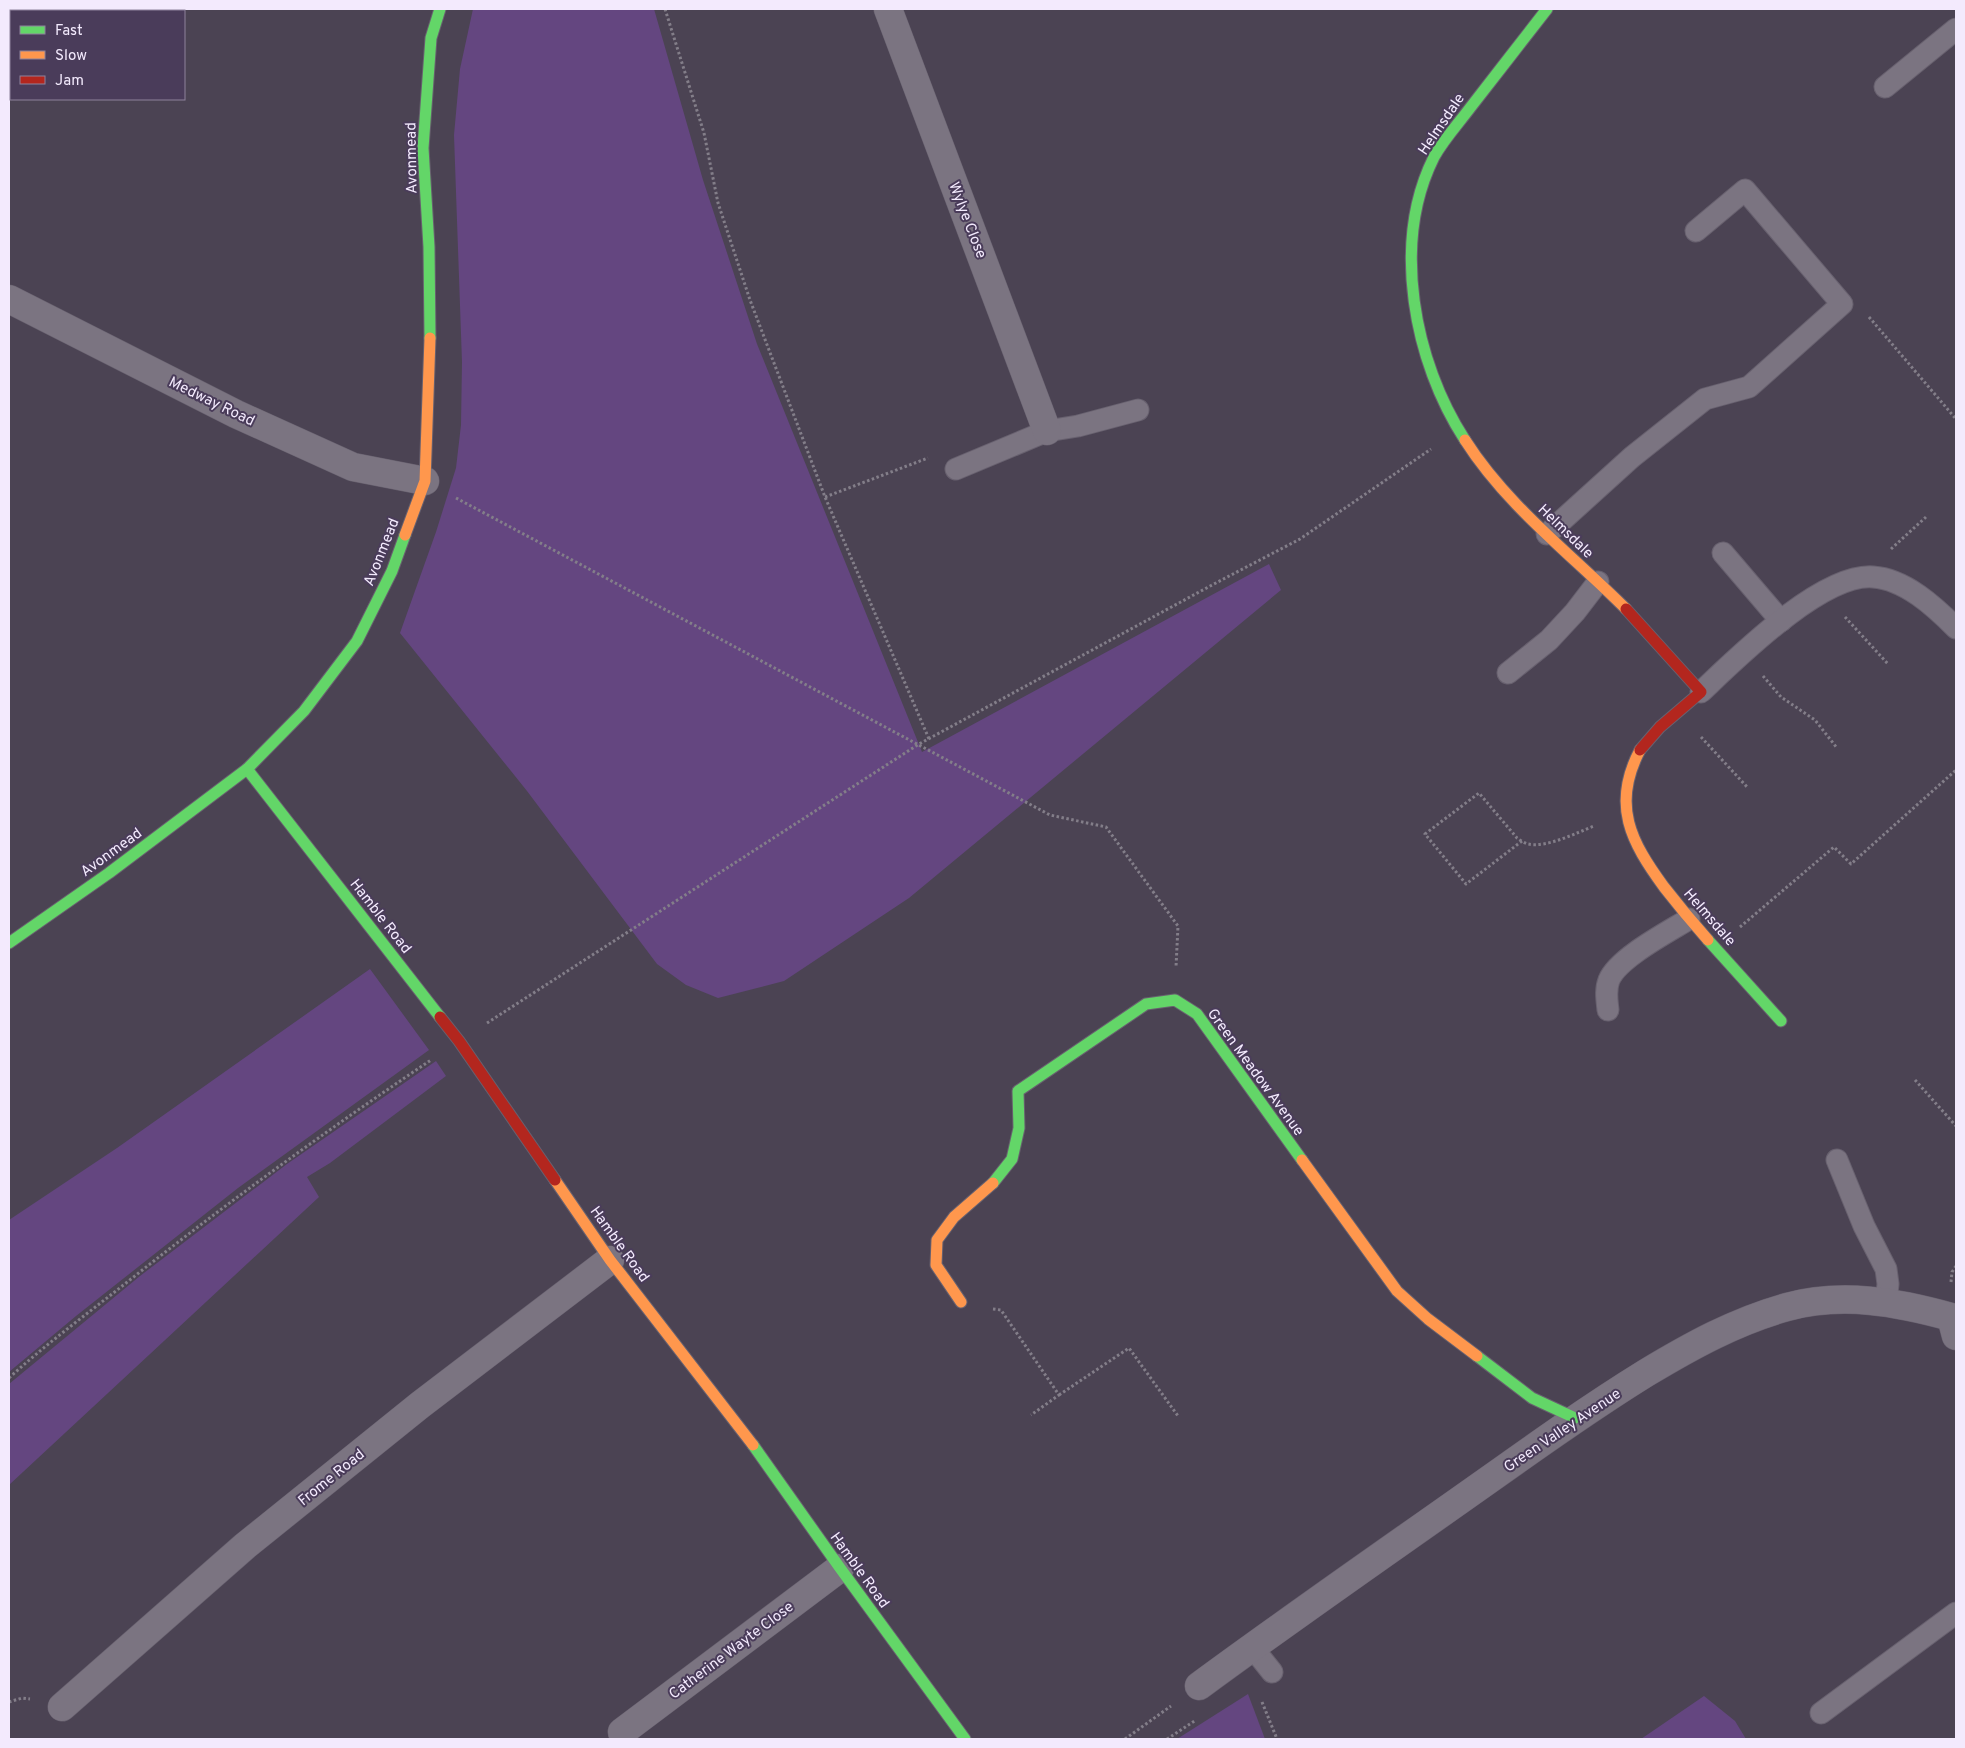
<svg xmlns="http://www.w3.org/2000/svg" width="1965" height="1748" viewBox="0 0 1965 1748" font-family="Overpass,sans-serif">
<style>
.green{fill:#644680}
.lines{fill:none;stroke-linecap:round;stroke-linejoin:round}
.lane-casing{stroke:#68616f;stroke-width:23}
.street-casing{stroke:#68616f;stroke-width:29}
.fast-casing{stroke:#68616f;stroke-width:13}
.slow-casing{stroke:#68616f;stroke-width:13}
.jam-casing{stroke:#68616f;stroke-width:13}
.path{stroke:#837e89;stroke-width:3;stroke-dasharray:2.5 2.5;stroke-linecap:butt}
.lane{stroke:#7b7481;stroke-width:21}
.street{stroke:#7b7481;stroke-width:28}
.fast{stroke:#63d668;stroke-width:11}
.slow{stroke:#ff974d;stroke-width:11}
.jam{stroke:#b3261e;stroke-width:11}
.labels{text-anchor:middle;stroke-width:4;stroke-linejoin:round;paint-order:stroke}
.street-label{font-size:15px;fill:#f3eafd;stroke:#4a3c5a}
</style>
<rect width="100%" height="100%" fill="#4b4353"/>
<g class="green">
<path d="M473,9H654L703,180L757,344L922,752L1269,564L1281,590L909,898L784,981L718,998L686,985L657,964L527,791L400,633L436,532L456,468L461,425L462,362L454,135L460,69Z"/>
<path d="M370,969L429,1050L238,1188L76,1316L9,1372V1220L117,1148Z"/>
<path d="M436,1061L446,1076L330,1163L307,1177L319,1197L9,1485V1384L140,1276L287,1164Z"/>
<path d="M1248,1694L1265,1739H1177Z"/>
<path d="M1704,1696L1735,1721L1746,1739H1641Z"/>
</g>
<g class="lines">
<g class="lane-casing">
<g id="lane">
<path d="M1885,87L1956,29"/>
<path d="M956,469L1047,431L1078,426L1138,410"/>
<path d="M1547,534L1632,457L1705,399L1749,387L1842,304L1745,190L1696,231"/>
<path d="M1723,553L1781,621"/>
<path d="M1508,673L1549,640L1575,612L1598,582"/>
<path d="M1701,692C1737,658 1822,573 1873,577C1905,579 1935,607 1956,628"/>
<path d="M1608,1010C1607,1000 1605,990 1609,980C1618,958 1668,932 1689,919"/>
<path d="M1837,1160L1864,1226L1886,1269L1888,1284L1886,1302"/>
<path d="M1252,1647L1272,1672"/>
<path d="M1821,1713L1956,1613"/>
</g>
</g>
<g class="street-casing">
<g id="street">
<path d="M888,9L1047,431"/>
<path d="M9,299L236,414L353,467L425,481"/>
<path d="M1199,1686C1294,1616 1391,1549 1487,1481C1539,1444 1591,1407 1646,1373C1691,1346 1736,1321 1787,1307C1842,1292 1897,1302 1951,1317L1956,1336"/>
<path d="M62,1707L245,1546L420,1405L610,1260"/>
<path d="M622,1732L840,1568"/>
</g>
</g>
<g class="fast-casing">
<g id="fast">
<path d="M430,338L429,247L423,148L431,38L440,9"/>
<path d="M1465,440C1414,362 1391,243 1434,157C1444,139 1458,124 1470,108C1496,75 1521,42 1547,9"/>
<path d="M247,769L440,1017"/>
<path d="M1708,940L1781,1021"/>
<path d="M9,943L109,873L247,769L304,711L357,641L392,571L405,535"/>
<path d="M993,1183L1012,1159L1019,1128L1018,1091L1146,1004L1175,1000L1197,1014L1302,1160"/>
<path d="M1477,1356L1532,1398L1575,1418"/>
<path d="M753,1445L840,1568L965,1739"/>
</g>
</g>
<g class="slow-casing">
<g id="slow">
<path d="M1465,440C1507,506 1571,554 1626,609"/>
<path d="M405,535L425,481L430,338"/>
<path d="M1640,750C1611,805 1631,842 1664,887C1678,905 1693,923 1708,940"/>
<path d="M1302,1160L1397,1291L1428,1319L1477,1356"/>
<path d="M555,1180L610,1260L753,1445"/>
<path d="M961,1302L936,1265L937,1240L954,1217L993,1183"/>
</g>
</g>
<g class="jam-casing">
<g id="jam">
<path d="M1626,609L1701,692L1660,727L1640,750"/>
<path d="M440,1017L459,1041L555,1180"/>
</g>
</g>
<g class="path">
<path d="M665,9L704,133L718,203L750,300L825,497L929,739"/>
<path d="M1869,317L1956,419"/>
<path d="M825,497L928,458"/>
<path d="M456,498L1050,815L1106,827L1178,926L1176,967"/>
<path d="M1891,549L1926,517"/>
<path d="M1845,617L1888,664"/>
<path d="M1763,676L1781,697L1815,720L1837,748"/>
<path d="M1701,737L1748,788"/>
<path d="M1522,841L1466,884L1425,834L1479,793L1517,838C1520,840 1524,843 1528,844C1547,848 1576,833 1594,826"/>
<path d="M1740,927L1834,847L1851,864L1956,770"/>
<path d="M487,1023L919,744L1212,585L1300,539L1431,449"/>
<path d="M1915,1080L1956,1126"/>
<path d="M1951,1282L1952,1272L1956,1266"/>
<path d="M993,1309L1001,1310L1059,1395L1031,1415"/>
<path d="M9,1378C46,1344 87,1314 126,1283C225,1204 327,1130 431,1060"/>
<path d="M1059,1395L1129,1348L1178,1416"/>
<path d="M9,1702L22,1698L30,1699"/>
<path d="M1262,1702L1277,1739"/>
<path d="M1125,1739L1171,1706"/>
<path d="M1167,1739L1196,1720"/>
</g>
<use href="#lane" class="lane"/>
<use href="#street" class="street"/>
<use href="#fast" class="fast"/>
<use href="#slow" class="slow"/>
<use href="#jam" class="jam"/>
</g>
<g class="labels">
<g class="street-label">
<text transform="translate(1441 124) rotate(-56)" y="5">Helmsdale</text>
<text transform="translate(411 158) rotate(-91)" y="5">Avonmead</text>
<text transform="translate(968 220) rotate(69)" y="5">Wylye Close</text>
<text transform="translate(212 401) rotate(26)" y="5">Medway Road</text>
<text transform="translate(1566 531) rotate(44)" y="5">Helmsdale</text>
<text transform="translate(381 552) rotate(-68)" y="5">Avonmead</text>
<text transform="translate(111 852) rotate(-36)" y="5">Avonmead</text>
<text transform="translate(381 916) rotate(52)" y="5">Hamble Road</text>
<text transform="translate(1710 917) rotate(49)" y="5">Helmsdale</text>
<text transform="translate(1256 1072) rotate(54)" y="5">Green Meadow Avenue</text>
<text transform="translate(620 1244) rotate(54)" y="5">Hamble Road</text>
<text transform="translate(1562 1430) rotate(-34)" y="5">Green Valley Avenue</text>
<text transform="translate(331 1477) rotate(-39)" y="5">Frome Road</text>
<text transform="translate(860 1570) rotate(54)" y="5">Hamble Road</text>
<text transform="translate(731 1650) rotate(-37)" y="5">Catherine Wayte Close</text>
</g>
</g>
<rect width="1965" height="1748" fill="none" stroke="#f3eafd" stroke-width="20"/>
<rect x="10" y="10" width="175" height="90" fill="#4a3c5a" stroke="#8e829b"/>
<rect x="20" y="26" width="25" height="8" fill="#63d668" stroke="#8e829b"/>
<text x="55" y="35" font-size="15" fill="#f3eafd">Fast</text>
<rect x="20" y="51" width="25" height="8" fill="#ff974d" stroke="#8e829b"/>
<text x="55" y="60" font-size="15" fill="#f3eafd">Slow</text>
<rect x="20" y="76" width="25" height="8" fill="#b3261e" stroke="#8e829b"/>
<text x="55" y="85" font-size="15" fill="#f3eafd">Jam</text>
</svg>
